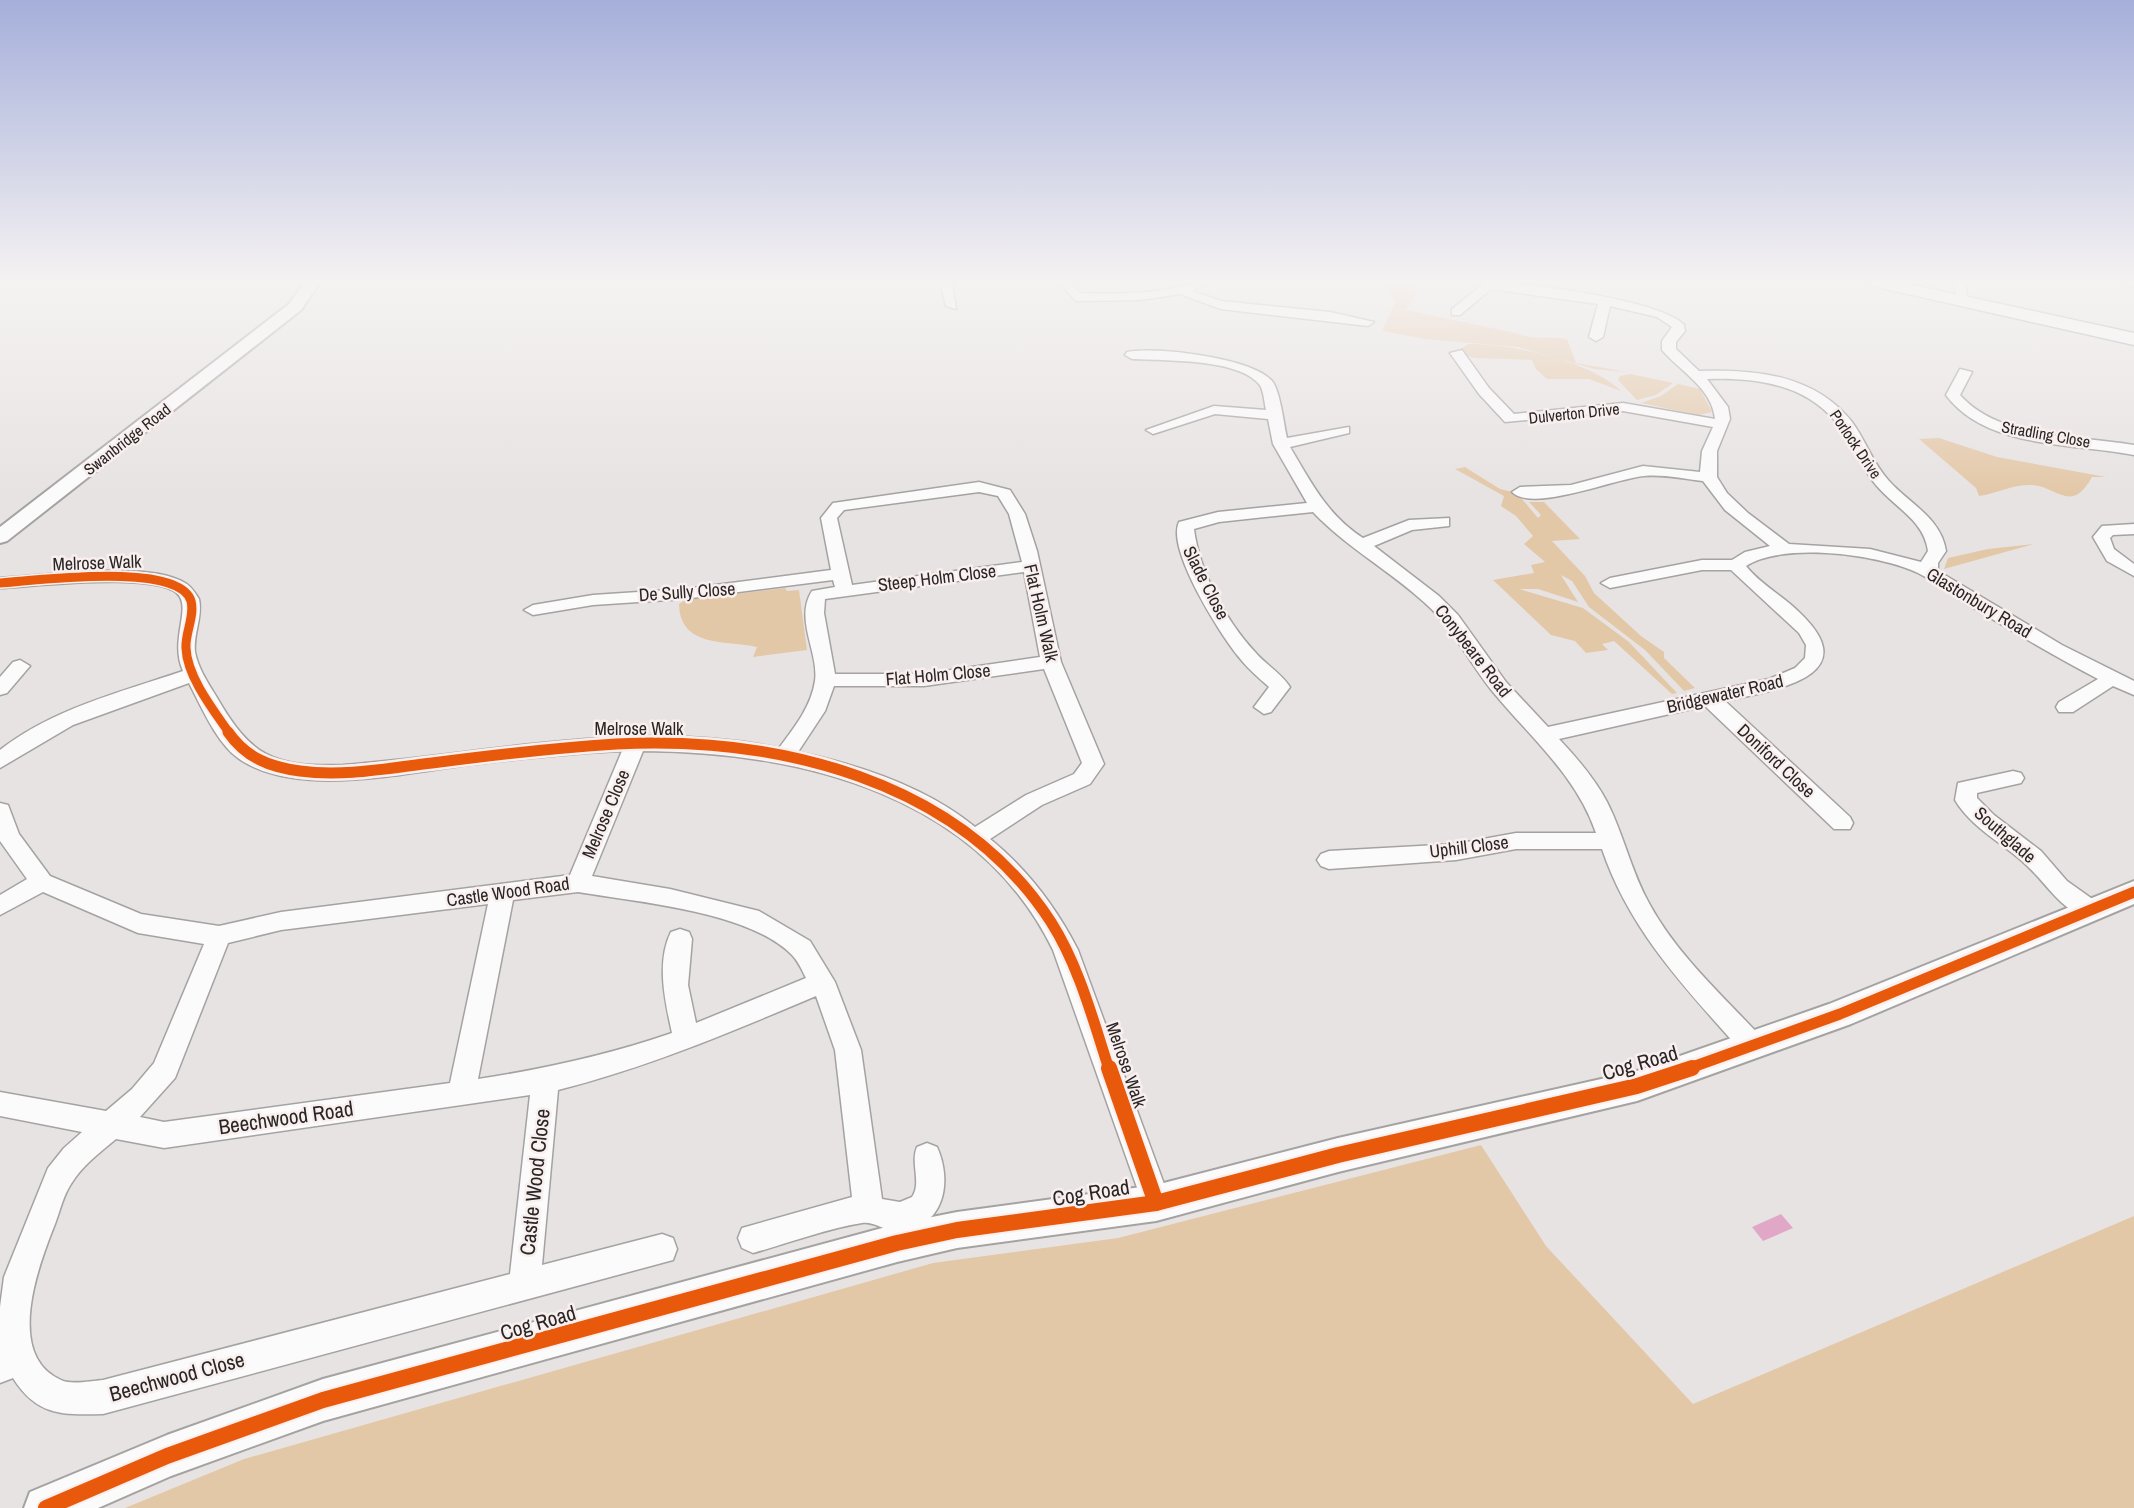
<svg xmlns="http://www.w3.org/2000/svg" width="2134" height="1508" viewBox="0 0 2134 1508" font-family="'Archivo Narrow',sans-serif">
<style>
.green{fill:#e3c8a8}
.water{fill:#e0a8c6}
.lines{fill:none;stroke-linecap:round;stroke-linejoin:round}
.minor-casing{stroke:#a5a2a2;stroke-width:3}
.tertiary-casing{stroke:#a5a2a2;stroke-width:4}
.secondary-casing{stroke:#a5a2a2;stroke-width:3}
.minor{fill:#fcfbfb;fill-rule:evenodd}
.tertiary{fill:#fcfbfb;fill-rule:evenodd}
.secondary{fill:#fcfbfb;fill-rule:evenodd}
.cycleway-far2-casing{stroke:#f8efee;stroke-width:12}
.cycleway-far1-casing{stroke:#f8efee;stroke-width:16}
.cycleway-casing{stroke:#f8efee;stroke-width:20}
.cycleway-far2{stroke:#e8590c;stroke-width:9}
.cycleway-far1{stroke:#e8590c;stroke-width:11}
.cycleway{stroke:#e8590c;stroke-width:16}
.labels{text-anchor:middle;stroke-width:5;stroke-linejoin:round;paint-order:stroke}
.far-street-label{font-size:16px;fill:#292625;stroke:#f8efee}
.street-label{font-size:18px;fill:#292625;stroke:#f8efee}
.near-street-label{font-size:21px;fill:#292625;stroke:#f8efee}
</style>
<rect width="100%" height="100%" fill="#e8e3e3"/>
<g class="green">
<path d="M1380,282L1417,287L1415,290L1418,291L1406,310L1515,333C1532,340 1548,336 1567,339L1576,363L1627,372L1594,369L1518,347L1425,339L1382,331L1396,301Z"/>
<path d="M1468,344C1510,343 1591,361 1621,391L1589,379H1547L1536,369L1532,360L1474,358L1456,352Z"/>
<path d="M1630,374L1673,383L1656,395L1637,400L1618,380L1620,376Z"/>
<path d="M1678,384L1700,389L1712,412L1699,415L1641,403L1661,396Z"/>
<path d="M1939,438L1997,457L2106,477H2092C2071,515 2058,486 2030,485C2010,485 1999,493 1979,496L1976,488L1919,439Z"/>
<path d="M1465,467L1500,489L1517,493L1538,518L1541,515L1529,502H1544L1580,539L1552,541L1585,576L1594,593L1641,636L1664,652V658L1695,688L1684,691L1645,650L1589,607L1572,581L1561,575L1578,602L1538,589H1519L1583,608L1629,642L1677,693L1672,694L1614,641L1602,644L1608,650L1586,653L1575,641L1551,635L1493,580L1534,573L1531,565L1545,562L1524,544L1533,536L1516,516L1501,506L1504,496L1455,469Z"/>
<path d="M2034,544L1944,569L1948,558L1988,549Z"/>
<path d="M785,588L787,591L799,590L807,650L753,657L757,647C725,640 680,648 679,604L685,600Z"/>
<path d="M1481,1145L1546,1246L1693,1404L2134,1216V1508H125L244,1459L933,1263L1118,1238Z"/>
</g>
<path class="water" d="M1781,1214L1793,1228L1763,1241L1752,1227Z"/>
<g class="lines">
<g class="minor-casing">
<g id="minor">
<path d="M940,282H952L956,309L946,306Z"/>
<path d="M1058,282H1070L1080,293C1106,294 1132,294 1158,291C1175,289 1190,282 1207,282L1192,291L1221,301L1330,312L1374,322L1368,326L1221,309L1180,294L1140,300L1076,301Z"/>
<path d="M1486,282C1523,282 1661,300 1684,325L1685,331L1676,342V349L1699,371C1756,369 1815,375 1852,422C1866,441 1873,464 1889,481C1910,504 1941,518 1946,551L1938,563V571L2062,645L2134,681V695L2113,686L2073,712H2059L2056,707L2059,702L2098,679C2056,657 2017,634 1977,610C1957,598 1938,583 1918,573C1878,554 1783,542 1746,566C1760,584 1783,596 1799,612C1868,677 1774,690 1725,701L1850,817L1853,823L1850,829H1834L1705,706L1559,739C1577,758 1595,779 1607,802C1624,835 1631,872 1650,905C1678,956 1724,997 1763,1039L1767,1047L1763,1055L1754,1058L1745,1055C1688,991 1630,932 1602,849H1516L1456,860L1329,869L1321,866L1317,860L1321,854L1329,851L1456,844L1516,833H1596C1576,775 1531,738 1493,692C1469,663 1453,627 1425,603C1389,570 1346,547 1313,512L1219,522L1194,529C1199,571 1226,621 1255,652C1265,664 1281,673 1290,687L1271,712L1264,714L1254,707L1269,687C1258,677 1247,668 1238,656C1220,634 1166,549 1179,522L1218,512L1307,503L1273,444L1268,419L1215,414L1153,434L1146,430L1214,406L1266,410C1264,402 1264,390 1259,384C1237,358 1164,361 1132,359L1125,355L1127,352C1156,346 1253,358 1272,381C1280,390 1284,425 1287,438L1349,427V433L1290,447C1311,482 1327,515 1363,538L1409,520L1449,518V526L1412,530L1374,546L1439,596L1458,615L1506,682L1548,727L1769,679L1795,668L1805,658L1806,645L1799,633L1731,570H1702L1610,588L1601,583L1610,578L1702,560H1732L1745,552L1770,546L1725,510L1703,481C1684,479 1663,474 1644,476C1617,478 1532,513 1512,492L1520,487L1571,485L1643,466L1700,472L1702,451L1713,427L1623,411L1505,422L1479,394L1450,353L1462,350L1489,388L1514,414L1623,403L1715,419C1712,388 1681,372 1662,350V341L1672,327L1657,317L1610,306L1603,337L1596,341L1589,337L1598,304L1491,289L1460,315H1452V309ZM1707,379C1759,377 1811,385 1842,430C1855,448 1862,469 1876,485C1895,508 1924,520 1928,551L1921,562L1870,549L1789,544L1748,513L1727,493L1717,477V451L1730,419L1728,407Z"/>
<path d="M1953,282H1965L1968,305L1958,302Z"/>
<path d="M2127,282H2134V286L2129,285Z"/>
<path d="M1960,369L1972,372L1960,395C2000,440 2078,435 2134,445V455C2074,443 1986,449 1946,395Z"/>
<path d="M979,482L1010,490L1025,514L1037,551L1061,662L1104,764L1090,784L1042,805L990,839C1027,869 1056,907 1078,950L1171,1203L1166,1213L1156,1217L1146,1213L1053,950C977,794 801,752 643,751L592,876L670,889L759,911L810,941L835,982L861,1050L882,1199L900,1202L912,1197C922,1183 910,1163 917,1147L927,1143L937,1147C953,1182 944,1229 898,1231C885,1231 873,1221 862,1223C825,1229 789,1243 753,1253L742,1248L738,1238L742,1228L852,1197L835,1050L816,996C731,1032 648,1067 558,1090L542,1265L662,1234L673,1238L677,1249L673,1260L103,1414C62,1415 37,1416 13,1378L0,1383V1307L4,1277L48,1168L64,1148L82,1132L0,1116V1092L106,1111L132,1089L154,1063L204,944L138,933L43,892L0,915V895L27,879L0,841V803L8,805L19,834L50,876L141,914L219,926L281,912L570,875L622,751C571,753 519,759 468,765C403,773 295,799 238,758C216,742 201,706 189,683L73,725L0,768V750C52,709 121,692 183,671C170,642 189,613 180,597C165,570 31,587 0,588V578C45,576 148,560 185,583C192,587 195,593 199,599C203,617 193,634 195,652C198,668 208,683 216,696C251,757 273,767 343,765C488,754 635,718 779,748C794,728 811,707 815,681C819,652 794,619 812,591L835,587L833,580L684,599L593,605L533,615L524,610L533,605L593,595L684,589L831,570L821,518L833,503ZM979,492L998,496L1009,514L1022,562L852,585L837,518L844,510ZM1024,572L1040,657L924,674H835L824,613L825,599ZM1044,669L1082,763L1074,774L1026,795L975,827C926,787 860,765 798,752L825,711L834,686H924ZM578,892C637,902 749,911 792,955C798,961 802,970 806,978L696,1023L688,985L692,939L689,932L680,929L671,932C656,962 665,1001 672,1033C608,1055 544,1069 478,1079L513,900ZM488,904L450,1083L164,1122L140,1117L175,1078L228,943L281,930ZM530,1095L510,1274L103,1380C91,1381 71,1385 61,1380C4,1355 39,1264 55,1224C60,1211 63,1196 71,1184C82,1166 99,1153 116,1139L164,1148Z"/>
<path d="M2134,524V534L2113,535L2110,538L2114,549L2134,564V576L2107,561L2093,537L2102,526Z"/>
<path d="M20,660L30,666L7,693L0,695V677L13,662Z"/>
<path d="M2013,771L2021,773L2024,778L2021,783L1977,793V798L1994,815L2041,851L2067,881L2098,903L2102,910L2098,917C2093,918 2089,920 2083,917C2057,905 2044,880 2023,862C2001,842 1971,827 1955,800L1958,783Z"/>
</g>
</g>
<g class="tertiary-casing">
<g id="tertiary">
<path d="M305,282H320L301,310L7,541L0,543V527L289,304Z"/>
<path d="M2134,881V904L1851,1024L1637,1101L1338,1172L1156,1221L957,1248L897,1262L323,1421L171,1476L98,1508H24L30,1492L167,1435L323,1379L897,1224L957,1212L1156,1185L1338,1138L1637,1071L1829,1004Z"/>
</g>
</g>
<g class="secondary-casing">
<path id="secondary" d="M1869,282H1900L2134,333V345L1877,287Z"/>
</g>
<use href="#minor" class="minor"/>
<use href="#tertiary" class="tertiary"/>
<use href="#secondary" class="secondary"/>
<g class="cycleway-far2-casing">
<path id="cycleway-far2" d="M0,583C34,581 179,561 191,601C195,616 185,633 186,648C187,677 214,711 230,734"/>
</g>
<g class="cycleway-far1-casing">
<g id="cycleway-far1">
<path d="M228,732C246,758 270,767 300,771C343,777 389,768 432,763C493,755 554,748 616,744C777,736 958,779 1051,922C1079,966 1093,1020 1109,1069"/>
<path d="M1687,1069L1840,1014L2134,892"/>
</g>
</g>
<g class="cycleway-casing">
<g id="cycleway">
<path d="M1109,1068L1156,1203"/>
<path d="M46,1508L167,1456L323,1400L897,1243L957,1230L1156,1203L1338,1155L1637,1086L1692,1068"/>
</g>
</g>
<use href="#cycleway-far2" class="cycleway-far2"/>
<use href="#cycleway-far1" class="cycleway-far1"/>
<use href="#cycleway" class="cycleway"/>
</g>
<linearGradient id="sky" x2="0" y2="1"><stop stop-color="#a5afda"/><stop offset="0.57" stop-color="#f5f2f2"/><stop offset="1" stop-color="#f5f2f2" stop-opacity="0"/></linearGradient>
<rect width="2134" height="493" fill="url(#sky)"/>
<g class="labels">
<g class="far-street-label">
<text transform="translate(1574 413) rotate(-6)" y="6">Dulverton Drive</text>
<text transform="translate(2046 434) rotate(10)" y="6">Stradling Close</text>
<text transform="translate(127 439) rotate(-38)" y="6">Swanbridge Road</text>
<text transform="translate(1856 444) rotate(56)" y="6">Porlock Drive</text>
</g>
<g class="street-label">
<text transform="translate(97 563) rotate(-2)" y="6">Melrose Walk</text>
<text transform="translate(937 578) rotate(-7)" y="6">Steep Holm Close</text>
<text transform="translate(1206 583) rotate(63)" y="6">Slade Close</text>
<text transform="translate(687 592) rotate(-4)" y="6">De Sully Close</text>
<text transform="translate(1979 603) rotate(31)" y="6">Glastonbury Road</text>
<text transform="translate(1041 613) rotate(77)" y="6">Flat Holm Walk</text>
<text transform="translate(1473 651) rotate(52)" y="6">Conybeare Road</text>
<text transform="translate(938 675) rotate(-5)" y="6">Flat Holm Close</text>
<text transform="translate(1725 694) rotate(-13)" y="6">Bridgewater Road</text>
<text x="639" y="735">Melrose Walk</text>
<text transform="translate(1776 761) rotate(43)" y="6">Doniford Close</text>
<text transform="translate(606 814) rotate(-67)" y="6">Melrose Close</text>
<text transform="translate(2005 835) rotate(41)" y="6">Southglade</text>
<text transform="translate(1469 847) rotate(-7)" y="6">Uphill Close</text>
<text transform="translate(508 892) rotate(-8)" y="6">Castle Wood Road</text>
<text transform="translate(1126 1065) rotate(71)" y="6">Melrose Walk</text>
</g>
<g class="near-street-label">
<text transform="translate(1640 1063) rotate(-16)" y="7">Cog Road</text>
<text transform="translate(286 1118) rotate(-8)" y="7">Beechwood Road</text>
<text transform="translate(535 1182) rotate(-84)" y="7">Castle Wood Close</text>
<text transform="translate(1091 1193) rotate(-9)" y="7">Cog Road</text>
<text transform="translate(538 1323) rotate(-16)" y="7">Cog Road</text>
<text transform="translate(177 1377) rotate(-15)" y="7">Beechwood Close</text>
</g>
</g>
</svg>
